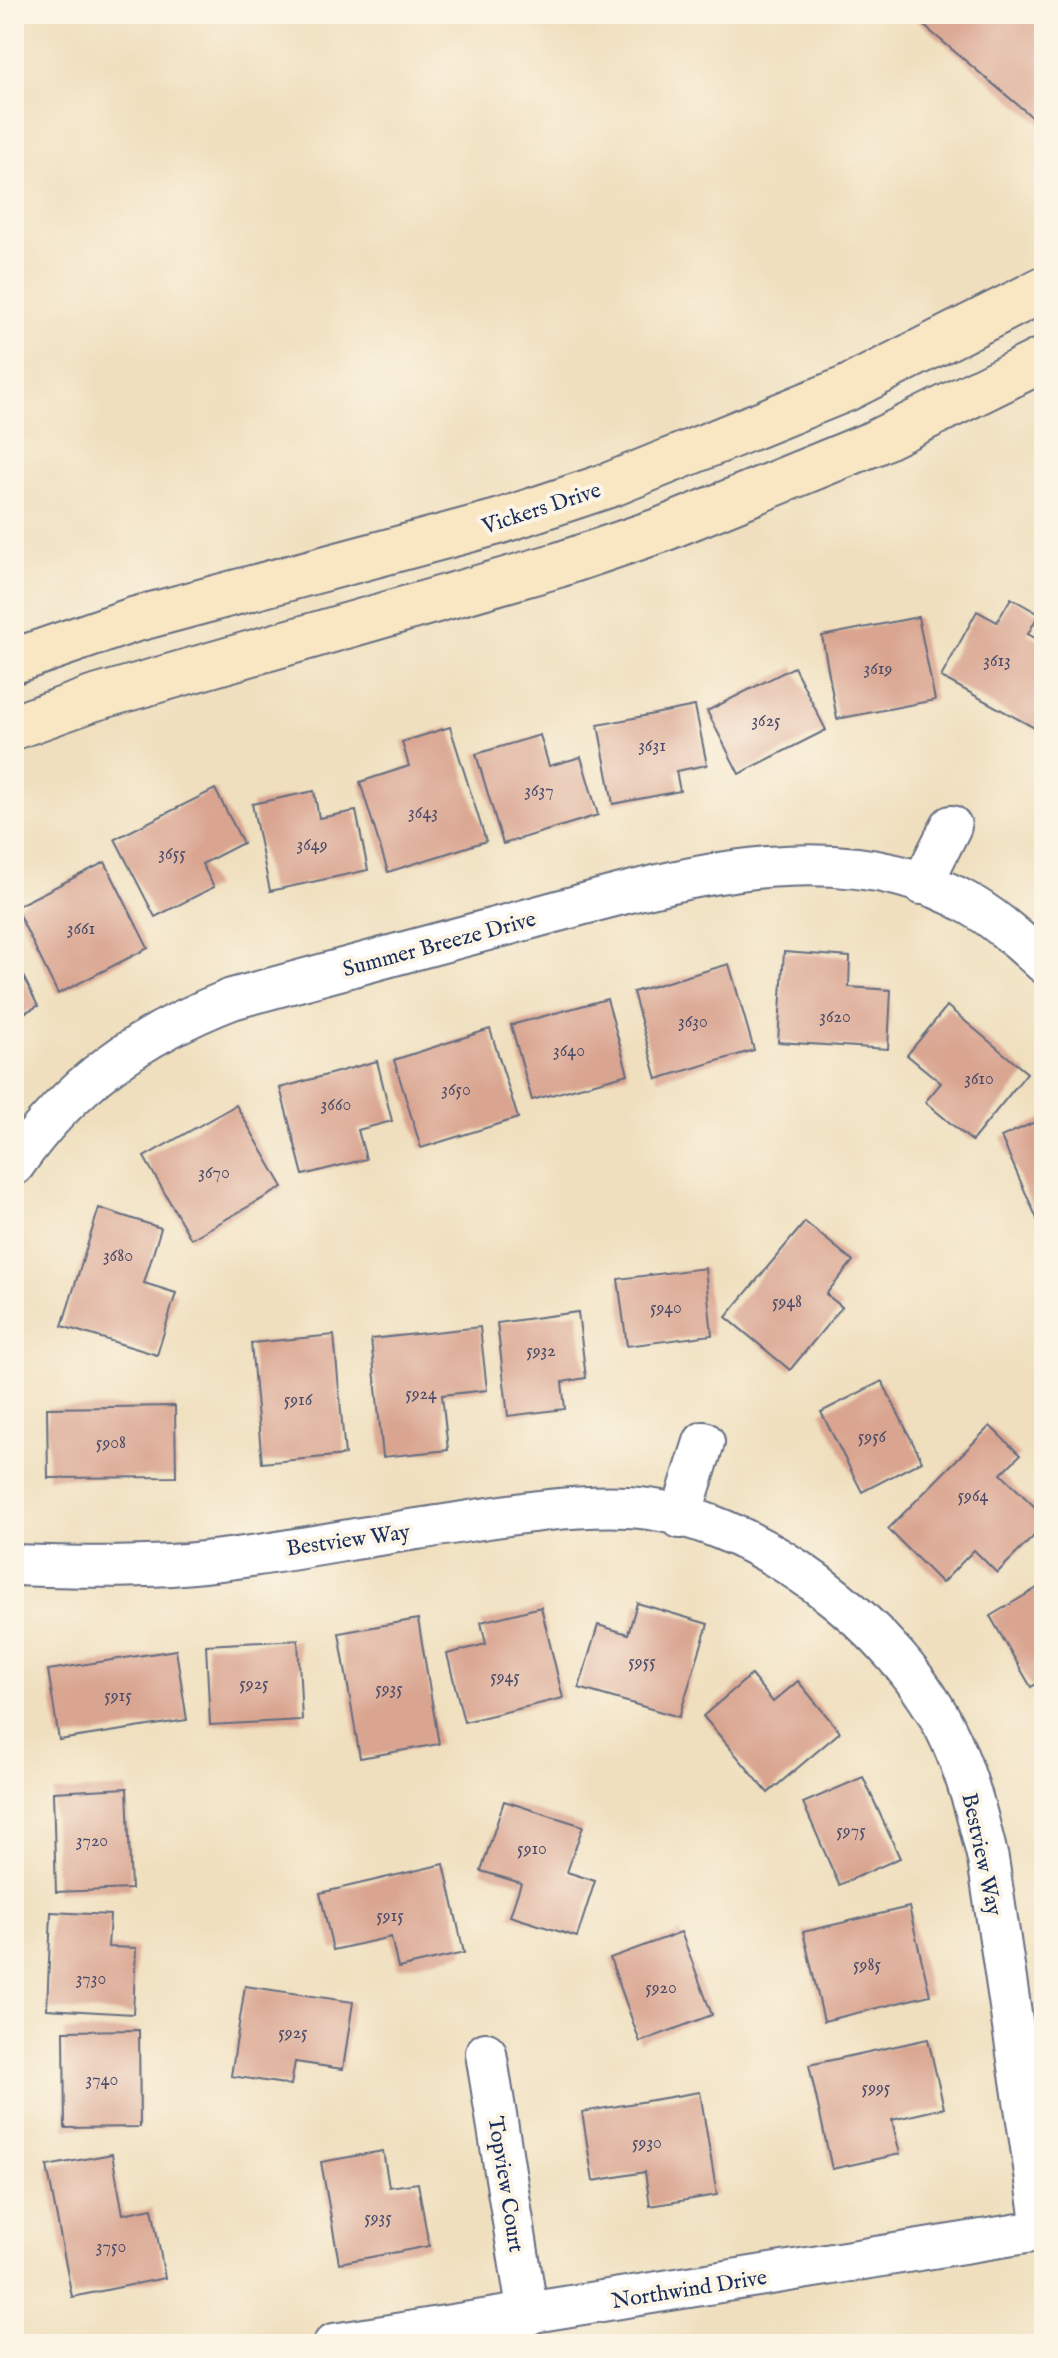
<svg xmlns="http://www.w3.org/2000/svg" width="1058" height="2358" viewBox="0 0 1058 2358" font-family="'IM FELL English',serif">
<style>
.building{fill:#d9a490}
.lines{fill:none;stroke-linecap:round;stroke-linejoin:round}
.street-casing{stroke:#656d80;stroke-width:44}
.secondary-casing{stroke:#656d80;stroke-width:48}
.street{stroke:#fff;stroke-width:40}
.secondary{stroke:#f9e7c3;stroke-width:44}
.labels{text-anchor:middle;stroke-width:8;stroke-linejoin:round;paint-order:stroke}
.number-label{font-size:18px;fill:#4a4c6a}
.street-label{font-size:22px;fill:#1b2f5e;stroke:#fcf5e5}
</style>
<rect width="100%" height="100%" fill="#fcf5e5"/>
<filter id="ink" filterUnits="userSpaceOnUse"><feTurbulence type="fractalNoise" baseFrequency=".0125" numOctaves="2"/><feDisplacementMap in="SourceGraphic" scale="16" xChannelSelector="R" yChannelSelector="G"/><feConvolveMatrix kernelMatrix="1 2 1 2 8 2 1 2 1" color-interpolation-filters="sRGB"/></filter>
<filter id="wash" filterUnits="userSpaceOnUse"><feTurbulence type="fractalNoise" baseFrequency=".006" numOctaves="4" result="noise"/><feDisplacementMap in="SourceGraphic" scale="32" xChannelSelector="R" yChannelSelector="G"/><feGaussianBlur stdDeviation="1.8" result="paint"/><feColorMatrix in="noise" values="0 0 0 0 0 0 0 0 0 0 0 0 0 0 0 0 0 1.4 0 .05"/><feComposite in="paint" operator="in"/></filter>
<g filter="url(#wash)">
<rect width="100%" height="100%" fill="#efdfbe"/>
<g id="blocks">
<g class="building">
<path d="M910,14H1044V127Z"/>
<path d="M1011,598L1039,614L1028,634L1044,643V725L1040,731L941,677L977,611L997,622Z"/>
<path d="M918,617L935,700L837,719L822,636Z"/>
<path d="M794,667L826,730L739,774L707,711Z"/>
<path d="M695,706L707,765L676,771L680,791L613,804L598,725Z"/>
<path d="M450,727L486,841L388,872L360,782L409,766L402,742Z"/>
<path d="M540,735L549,766L581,757L598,815L503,844L476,754Z"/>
<path d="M215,789L243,843L202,864L214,887L155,917L115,839Z"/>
<path d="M314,791L319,818L356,811L368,870L270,891L252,804Z"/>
<path d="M105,862L148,948L58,994L15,907Z"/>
<path d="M784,952L850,957L849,987L891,990L888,1049L778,1042Z"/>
<path d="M14,958L38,1006L14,1018Z"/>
<path d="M729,964L754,1050L657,1079L633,992Z"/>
<path d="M607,999L628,1074L532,1100L511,1025Z"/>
<path d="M947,1006L1027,1073L972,1141L925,1102L941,1083L907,1055Z"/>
<path d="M490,1029L518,1118L421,1148L394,1060Z"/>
<path d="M377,1061L392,1121L358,1130L366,1159L303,1175L280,1088Z"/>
<path d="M236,1105L283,1187L191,1239L144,1157Z"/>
<path d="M1044,1118V1219L1038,1221L1001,1137Z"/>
<path d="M99,1208L161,1228L144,1283L176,1293L157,1355L62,1326Z"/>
<path d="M805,1222L853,1261L826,1294L842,1307L790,1370L726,1317Z"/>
<path d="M705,1268L712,1335L627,1346L618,1279Z"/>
<path d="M578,1312L586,1378L562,1382L565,1409L508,1416L497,1323Z"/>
<path d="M480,1327L487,1390L442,1395L448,1450L383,1457L371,1339Z"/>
<path d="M334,1335L345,1455L262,1463L251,1343Z"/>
<path d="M882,1381L922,1461L862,1492L821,1412Z"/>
<path d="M175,1406L176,1477L48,1478L47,1408Z"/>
<path d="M990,1426L1020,1455L1001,1474L1044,1516V1526L997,1573L974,1550L942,1583L888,1529Z"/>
<path d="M1044,1584V1679L1031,1687L990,1616Z"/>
<path d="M637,1603L708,1624L679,1717L579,1688L598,1625L628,1634Z"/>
<path d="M541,1607L563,1698L464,1722L447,1654L486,1644L481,1622Z"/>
<path d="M418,1619L439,1744L360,1758L339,1633Z"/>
<path d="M298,1640L302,1720L210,1725L206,1645Z"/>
<path d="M176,1650L187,1720L59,1740L48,1670Z"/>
<path d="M751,1675L773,1702L798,1681L840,1732L768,1793L703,1716Z"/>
<path d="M863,1777L900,1858L839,1885L803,1803Z"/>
<path d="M127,1788L131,1889L56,1892L53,1792Z"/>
<path d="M504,1801L583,1826L567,1872L595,1881L577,1937L510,1916L521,1883L481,1871Z"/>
<path d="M444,1864L464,1953L398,1968L391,1937L333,1950L320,1893Z"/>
<path d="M909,1907L930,1995L824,2021L803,1932Z"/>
<path d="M51,1912L110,1915L108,1947L136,1948L133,2014L47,2009Z"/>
<path d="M681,1932L712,2015L640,2042L610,1958Z"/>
<path d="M245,1986L353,2002L343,2069L295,2062L291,2085L231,2076Z"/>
<path d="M139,2030L140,2127L65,2128L64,2031Z"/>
<path d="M928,2039L944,2108L892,2120L900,2154L832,2169L809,2065Z"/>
<path d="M700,2092L717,2195L650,2206L645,2172L593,2181L582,2112Z"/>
<path d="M383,2151L389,2187L418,2183L429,2246L339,2263L321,2162Z"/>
<path d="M112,2154L123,2214L152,2208L165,2278L72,2297L47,2166Z"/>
</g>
</g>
</g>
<g filter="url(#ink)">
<use href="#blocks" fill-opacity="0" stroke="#656d80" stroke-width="2"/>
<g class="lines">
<g class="street-casing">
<g id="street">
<path d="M922,884L951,826"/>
<path d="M14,1165C70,1084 141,1034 232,999C330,972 427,946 525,920C663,883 838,825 973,906C998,921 1022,943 1044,963"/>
<path d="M680,1518L704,1442"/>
<path d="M14,1565C67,1567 119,1568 171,1565C253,1559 336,1541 417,1529C487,1519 558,1504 628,1507C751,1513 900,1628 950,1738C968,1777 978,1818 988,1859L1044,2234"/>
<path d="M486,2053L528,2315"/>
<path d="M334,2344L1044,2230"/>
</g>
</g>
<g class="secondary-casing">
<g id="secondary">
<path d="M14,661L133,620L498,522L612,484L846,389L1044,289"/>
<path d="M14,727L92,699L558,565L661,530L874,443L1044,359"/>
</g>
</g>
<use href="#street" class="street"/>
<use href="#secondary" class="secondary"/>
</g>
</g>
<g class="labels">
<g class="number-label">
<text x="997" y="666">3613</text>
<text x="878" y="674">3619</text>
<text x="766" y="726">3625</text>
<text x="652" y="751">3631</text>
<text x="539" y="796">3637</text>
<text x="423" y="818">3643</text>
<text x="312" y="850">3649</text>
<text x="172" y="859">3655</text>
<text x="81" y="934">3661</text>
<text x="835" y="1022">3620</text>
<text x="693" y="1027">3630</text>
<text x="569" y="1056">3640</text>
<text x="979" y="1084">3610</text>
<text x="456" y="1095">3650</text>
<text x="336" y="1110">3660</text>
<text x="214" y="1178">3670</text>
<text x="118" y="1261">3680</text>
<text x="787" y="1307">5948</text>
<text x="666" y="1313">5940</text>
<text x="541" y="1356">5932</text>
<text x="421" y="1399">5924</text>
<text x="298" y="1405">5916</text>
<text x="872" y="1442">5956</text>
<text x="111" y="1448">5908</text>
<text x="973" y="1501">5964</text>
<text x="642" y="1667">5955</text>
<text x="505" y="1682">5945</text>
<text x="254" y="1689">5925</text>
<text x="389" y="1694">5935</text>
<text x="118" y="1701">5915</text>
<text x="851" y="1836">5975</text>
<text x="92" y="1846">3720</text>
<text x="532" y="1854">5910</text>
<text x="390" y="1921">5915</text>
<text x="867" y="1970">5985</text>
<text x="91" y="1984">3730</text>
<text x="661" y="1993">5920</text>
<text x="293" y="2038">5925</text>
<text x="102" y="2085">3740</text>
<text x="876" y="2093">5995</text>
<text x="647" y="2148">5930</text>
<text x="378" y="2223">5935</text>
<text x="111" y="2252">3750</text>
</g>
<g class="street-label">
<text transform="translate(541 507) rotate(-18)" y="8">Vickers Drive</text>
<text transform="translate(439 943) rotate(-15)" y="8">Summer Breeze Drive</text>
<text transform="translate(348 1539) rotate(-8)" y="8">Bestview Way</text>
<text transform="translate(983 1854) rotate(78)" y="8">Bestview Way</text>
<text transform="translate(507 2184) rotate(81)" y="8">Topview Court</text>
<text transform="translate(689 2288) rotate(-9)" y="8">Northwind Drive</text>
</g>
</g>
<rect width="1058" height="2358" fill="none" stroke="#fcf5e5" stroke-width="48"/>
</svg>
